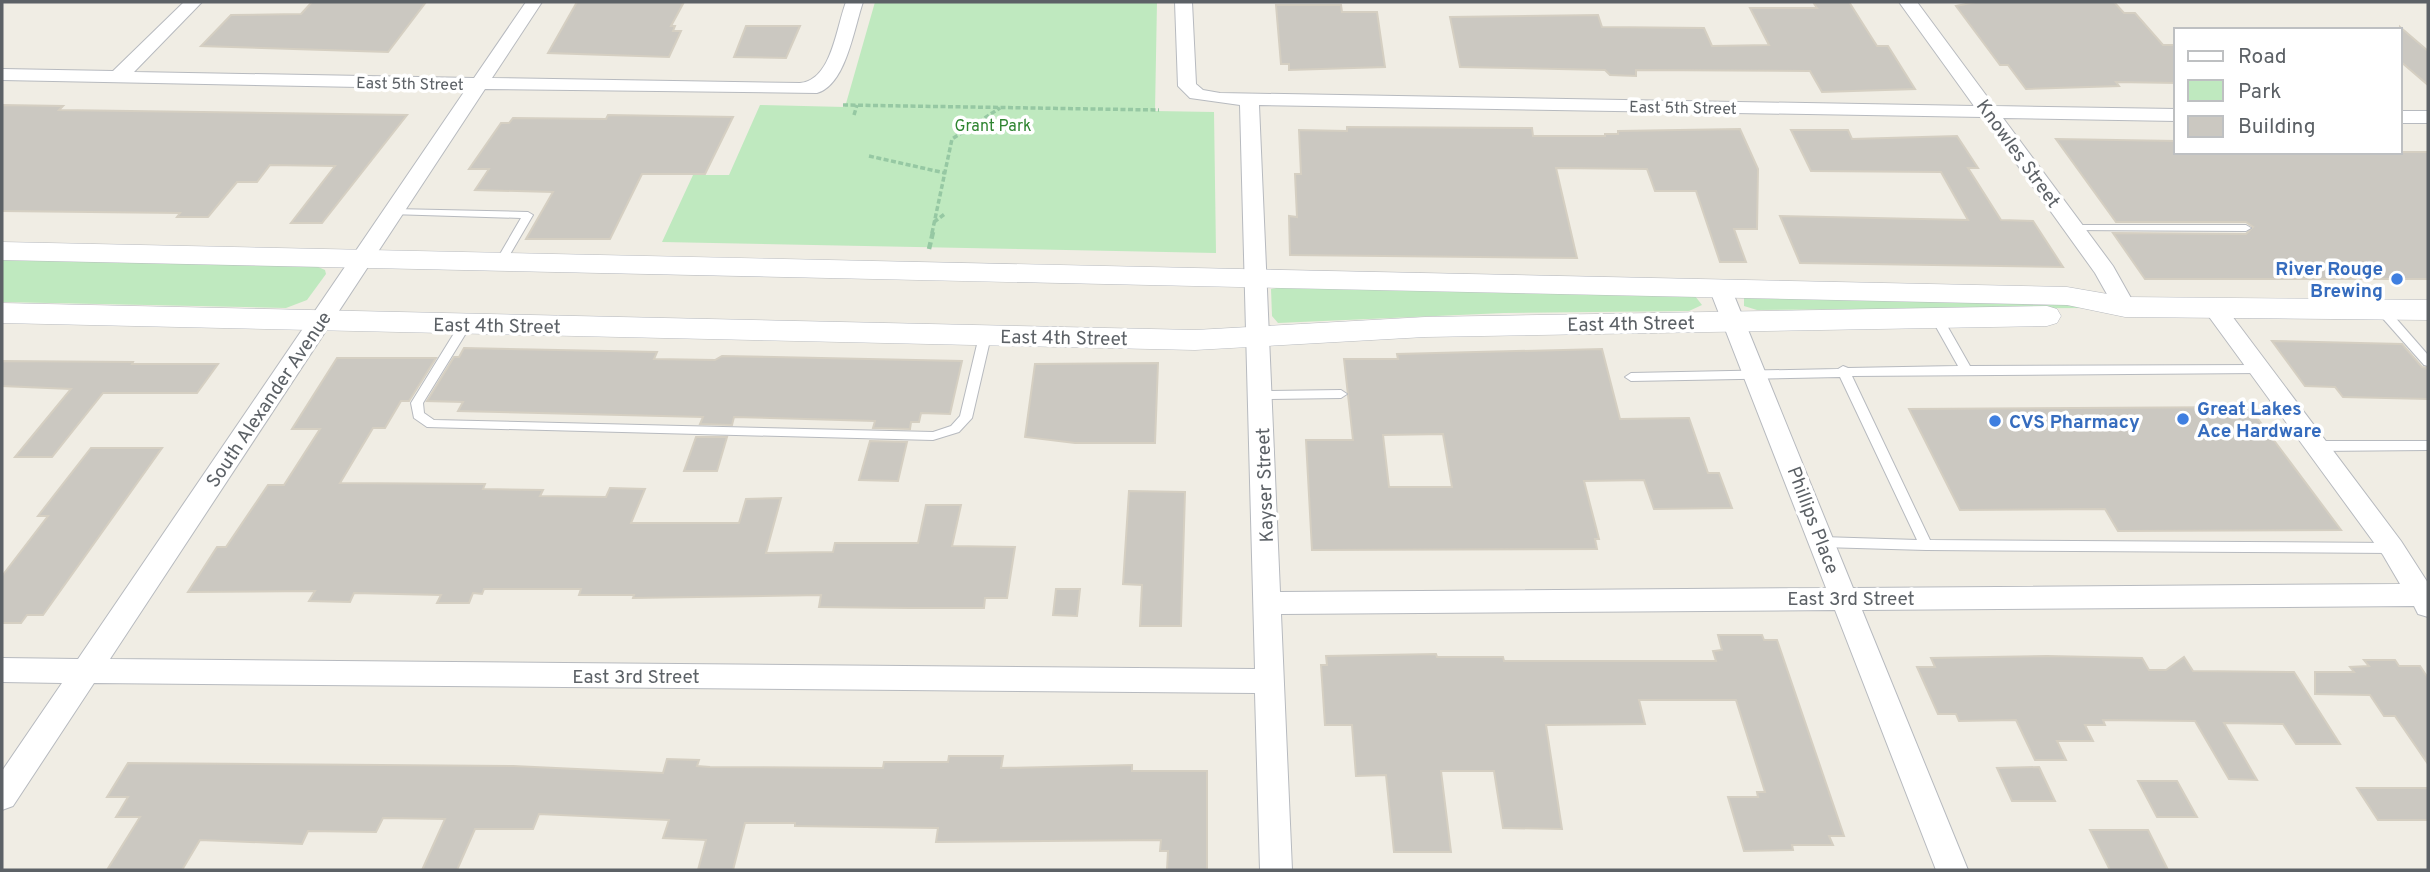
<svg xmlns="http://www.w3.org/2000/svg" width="2430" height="872" viewBox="0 0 2430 872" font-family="Overpass,sans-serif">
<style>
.green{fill:#bfe9bf}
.building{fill:#cbc8c1;stroke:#d5cfc2;stroke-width:2;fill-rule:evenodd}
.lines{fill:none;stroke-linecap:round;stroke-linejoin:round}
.service-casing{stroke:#b7babf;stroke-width:2}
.minor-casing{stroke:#b7babf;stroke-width:2}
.tertiary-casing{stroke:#b7babf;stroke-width:1}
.path-far1{stroke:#96c8a3;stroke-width:3.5;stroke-dasharray:5 2.5;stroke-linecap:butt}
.path{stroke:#96c8a3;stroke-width:4.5;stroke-dasharray:7 3.5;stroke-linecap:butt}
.service{fill:#fff;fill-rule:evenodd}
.minor{fill:#fff;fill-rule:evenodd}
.tertiary{fill:#fff;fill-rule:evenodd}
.shop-dot{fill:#3f7fe0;stroke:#fff;stroke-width:2.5}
.labels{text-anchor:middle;stroke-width:7;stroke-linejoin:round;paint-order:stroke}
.far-street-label{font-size:16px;fill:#5c6166;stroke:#fff}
.far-park-label{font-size:16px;fill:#2e8430;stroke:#fff}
.street-label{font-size:19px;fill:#5c6166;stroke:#fff}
.shop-label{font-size:19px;font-weight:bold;fill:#366cbe;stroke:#fff;text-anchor:start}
</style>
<rect width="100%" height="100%" fill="#f0ede4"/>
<g class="green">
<path d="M875,2H1157L1155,111L1214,112L1216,253L662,242L693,175H729L760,105L845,107Z"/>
<path d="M2,260L316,266L325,270L326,274L307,300L286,308L2,302Z"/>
<path d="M1282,287L1695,296L1702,305L1689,311L1504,313L1278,323L1272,316L1271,289Z"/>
<path d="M1744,298L2086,303L2090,308L1757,310L1744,306Z"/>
</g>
<g class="building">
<path d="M312,2H426L388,52L201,46L231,15L301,14Z"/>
<path d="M577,2H684L671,26H675L673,31H681L669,57L548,53Z"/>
<path d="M1813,2H1849L1877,46H1888L1915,89L1822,92L1810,71L1636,70V76L1610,75L1605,70L1460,67L1450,17L1598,15L1602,27L1704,28L1712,46L1769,45L1750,8H1817Z"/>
<path d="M1976,2H2114L2124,13H2135L2163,45H2176V83L2116,82L2119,86L2026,89L2008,65H2000L1956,6Z"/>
<path d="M1276,5H1341L1342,12H1377L1385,67L1289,70V64H1281Z"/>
<path d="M746,26H800L786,58L734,57Z"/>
<path d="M2400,27L2428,51V85L2400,61Z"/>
<path d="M2,105L63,106L59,110L407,115L322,223H291L335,166L270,165L257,182H237L208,217H177L180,213L2,211Z"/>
<path d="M608,115L733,117L705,174H642L610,239H526L553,192L475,190L489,169H469L501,123H509L513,118L606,119Z"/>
<path d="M1347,127L1532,128L1533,136H1605V134H1618V131L1740,129L1758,169L1757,229H1734L1746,262H1720L1696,191H1655L1647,169L1556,168L1577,258L1290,255L1289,216L1297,217L1295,174H1301L1299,130L1347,131Z"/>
<path d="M1791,130H1848L1852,139L1957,136L1978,168H1968L2001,220L2033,221L2063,267L1800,263L1780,216L1968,220L1941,172L1811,171Z"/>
<path d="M2056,139L2176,141V152H2428V279H2145L2113,233L2246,234L2253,227L2246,222H2116Z"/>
<path d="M2272,341L2402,344L2422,367L2428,368V399L2343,397L2335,387L2305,386Z"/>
<path d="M464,348L657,352L654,359L715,360L722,356L962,361L950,414L921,413L919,422H911L910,429L873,428L875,421L734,417L732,425L700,424L703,417L458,411L463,402L427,401L454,357H459Z"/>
<path d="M1602,349L1620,419L1689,418L1708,473H1719L1732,508L1654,509L1644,480L1584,481L1599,539H1595L1597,549L1312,550L1306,440H1353L1344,359H1398L1397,354ZM1443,434L1452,487H1389L1383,435Z"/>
<path d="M337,358H436L409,401H401L385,428H373L340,483L485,484L483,489L543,490L540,496L606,497L610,488L645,489L631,523H739L746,499L781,498L766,553L833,552L835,543H918L926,505H961L952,546L1015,547L1007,598H985L984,608H909L819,607L821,595L633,598L634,595H579L581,589H484L482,594L473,593L469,603H437L441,595L354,593L350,602L309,601L315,591L188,592L217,547H226L268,485H284L320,429H292Z"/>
<path d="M2,361L133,362L132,364H218L197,393H103L52,457H15L71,389L2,386Z"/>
<path d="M1158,363L1155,443H1075L1025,437L1035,364Z"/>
<path d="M2249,407L2341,530L2118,531L2105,509L1960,510L1909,409Z"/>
<path d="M696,437H727L717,471H684Z"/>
<path d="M870,441L907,442L898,481L859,480Z"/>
<path d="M91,448H162L43,615H27L21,623H2V576L48,516H38Z"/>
<path d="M1129,491L1185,492L1181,626H1140L1142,585L1123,584Z"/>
<path d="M1056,589H1080L1077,616L1053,615Z"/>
<path d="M1718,635H1762L1764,640H1777L1844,836H1829L1833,845H1792L1793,850L1744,851L1728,797H1758L1757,792H1765L1736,700H1639L1645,724L1546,725L1562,829L1503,828L1494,771H1441L1451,852H1394L1386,775L1356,776L1352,725H1325L1321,665H1327L1326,656L1436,654L1437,657H1503L1504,661H1716L1713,651L1722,650Z"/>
<path d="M2047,656L2142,658L2149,670H2166L2184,657L2193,671L2294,672L2340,744H2296L2283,724L2224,723L2257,780L2229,779L2195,721L2103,720L2105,725H2085L2093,741H2057L2066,760H2035L2016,720L1959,721L1956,714H1938L1917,667H1935L1931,658Z"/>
<path d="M2364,660H2395L2399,666H2420L2428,678V764L2395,716H2384L2370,695L2315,694V672H2354L2350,667L2369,666Z"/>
<path d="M949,756H1003L1001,768L1132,765V771H1207V870H1167L1168,851H1160L1161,840L936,842L938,828L795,826V823H745L733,870H698L706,840L663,838L669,820L539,814L533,829H475L457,870H422L445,819L383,818L376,832L308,831L302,844L200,840L182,870H107L140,817H116L128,797H107L128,763L513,766L663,773L667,759L699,760L697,766L710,767L883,768L884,762H948Z"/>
<path d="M2039,767L2055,801H2012L1997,768Z"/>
<path d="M2138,781H2177L2197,817H2157Z"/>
<path d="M2357,788H2428V820H2378Z"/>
<path d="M2090,830H2148L2168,870H2110Z"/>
</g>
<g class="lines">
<g class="service-casing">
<g id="service">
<path d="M394,209L528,212L533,215L505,263L501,264L496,261L521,218L390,214L389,212Z"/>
<path d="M2074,225H2246L2251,228L2246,231L2070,230L2069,228Z"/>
<path d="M2382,306L2386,307L2428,355V366L2424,365L2378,313L2376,310L2378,307Z"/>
<path d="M1937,314L1941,315L1970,366L2260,365L2266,369L2260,373L1852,376L1930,540L2392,543L2397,544L2399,548L2397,552L2392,553L1926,550L1822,547L1817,546L1815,542L1817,538L1822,537L1917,540L1840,377L1631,381L1625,377L1631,373L1838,369L1843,366L1848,368L1958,366L1931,318Z"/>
<path d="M465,321L471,325L423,403L424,413L434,420L933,432L951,426L960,416L979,336L985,332L991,336L972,418L959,432L933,440L427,427L414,418L411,403L461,322Z"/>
<path d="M1341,390L1347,394L1341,398L1261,399L1255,395L1261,391Z"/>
<path d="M2317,441H2428V450L2317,451L2311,446Z"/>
</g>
</g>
<g class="minor-casing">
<g id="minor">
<path d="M184,2H202L134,72L474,78L526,2H542L492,78L800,83C832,80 836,28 846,2H863C854,28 846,85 817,93L485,89L110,659L1255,669L1240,105L1190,98L1178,86L1175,2H1192L1196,84L1203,90L1220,93L1974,106L1899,2H1917L1994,106L2176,109V121L2003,118L2113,266L2136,307L2133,312H2117L2095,273L1983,117L1259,105L1280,592L1826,588L1709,288L1712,283H1728L1731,288L1853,588L2400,584L2383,555L2207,314L2204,309L2207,304H2223L2401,541L2428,583V617L2418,614L2414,606L1862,610L1968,870H1936L1835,610L1281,614L1292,870H1260L1255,693L94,683L13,806L2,810V771L62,683L2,682V658L78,659L466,89L2,80V69L113,71Z"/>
<rect x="2400" y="111" width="28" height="12"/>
</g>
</g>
<g class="tertiary-casing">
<g id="tertiary">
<path d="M2,242L2067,287L2125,297L2428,300V320L2125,317L2067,305L2,260Z"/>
<path d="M2,303L1195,330L1425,317L2047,306L2057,309L2061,316L2057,323L2047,326L1425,337L1195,350L2,323Z"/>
</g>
</g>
<g class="path-far1">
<path d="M843,105L1159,110"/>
<path d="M854,115L857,105"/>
<path d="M869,156L945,173"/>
<path d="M934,222L946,213"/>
<path d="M932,233L952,139L1000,108"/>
</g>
<path class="path" d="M929,249L933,232"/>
<use href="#service" class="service"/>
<use href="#minor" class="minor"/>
<use href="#tertiary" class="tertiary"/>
</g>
<g class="shop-dot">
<circle cx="2397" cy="279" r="7"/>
<circle cx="2183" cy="419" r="7"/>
<circle cx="1995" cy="421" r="7"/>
</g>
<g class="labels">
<g class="far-street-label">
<text transform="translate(410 83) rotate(1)" y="6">East 5th Street</text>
<text transform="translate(1683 107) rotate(1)" y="6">East 5th Street</text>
</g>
<g class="far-park-label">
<text x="993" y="131">Grant Park</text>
</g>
<g class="street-label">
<text transform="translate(2019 153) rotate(54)" y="7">Knowles Street</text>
<text transform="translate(1631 323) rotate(-1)" y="7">East 4th Street</text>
<text transform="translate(497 325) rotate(1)" y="7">East 4th Street</text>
<text transform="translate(1064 337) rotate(1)" y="7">East 4th Street</text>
<text transform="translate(268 399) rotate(-56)" y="7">South Alexander Avenue</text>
<text transform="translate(1264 485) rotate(-92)" y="7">Kayser Street</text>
<text transform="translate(1814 520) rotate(69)" y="7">Phillips Place</text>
<text x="1851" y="605">East 3rd Street</text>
<text x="636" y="683">East 3rd Street</text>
</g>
<g class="shop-label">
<text x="2383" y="275" text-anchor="end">River Rouge<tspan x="2383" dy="22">Brewing</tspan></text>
<text x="2197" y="415">Great Lakes<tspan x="2197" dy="22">Ace Hardware</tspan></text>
<text x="2009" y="428">CVS Pharmacy</text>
</g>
</g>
<rect width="2430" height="872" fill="none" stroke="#5c6166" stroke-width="7"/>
<rect x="2174" y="28" width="228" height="126" fill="#ffffff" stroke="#bec0c2" stroke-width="2"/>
<rect x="2188" y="51" width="35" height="10" fill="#ffffff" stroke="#bec0c2" stroke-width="2"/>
<text x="2238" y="63" font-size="21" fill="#5c6166">Road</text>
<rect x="2188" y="80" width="35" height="21" fill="#bfe9bf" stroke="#bec0c2" stroke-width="2"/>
<text x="2238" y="98" font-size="21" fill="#5c6166">Park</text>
<rect x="2188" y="116" width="35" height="21" fill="#cbc8c1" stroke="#bec0c2" stroke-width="2"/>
<text x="2238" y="133" font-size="21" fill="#5c6166">Building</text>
</svg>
